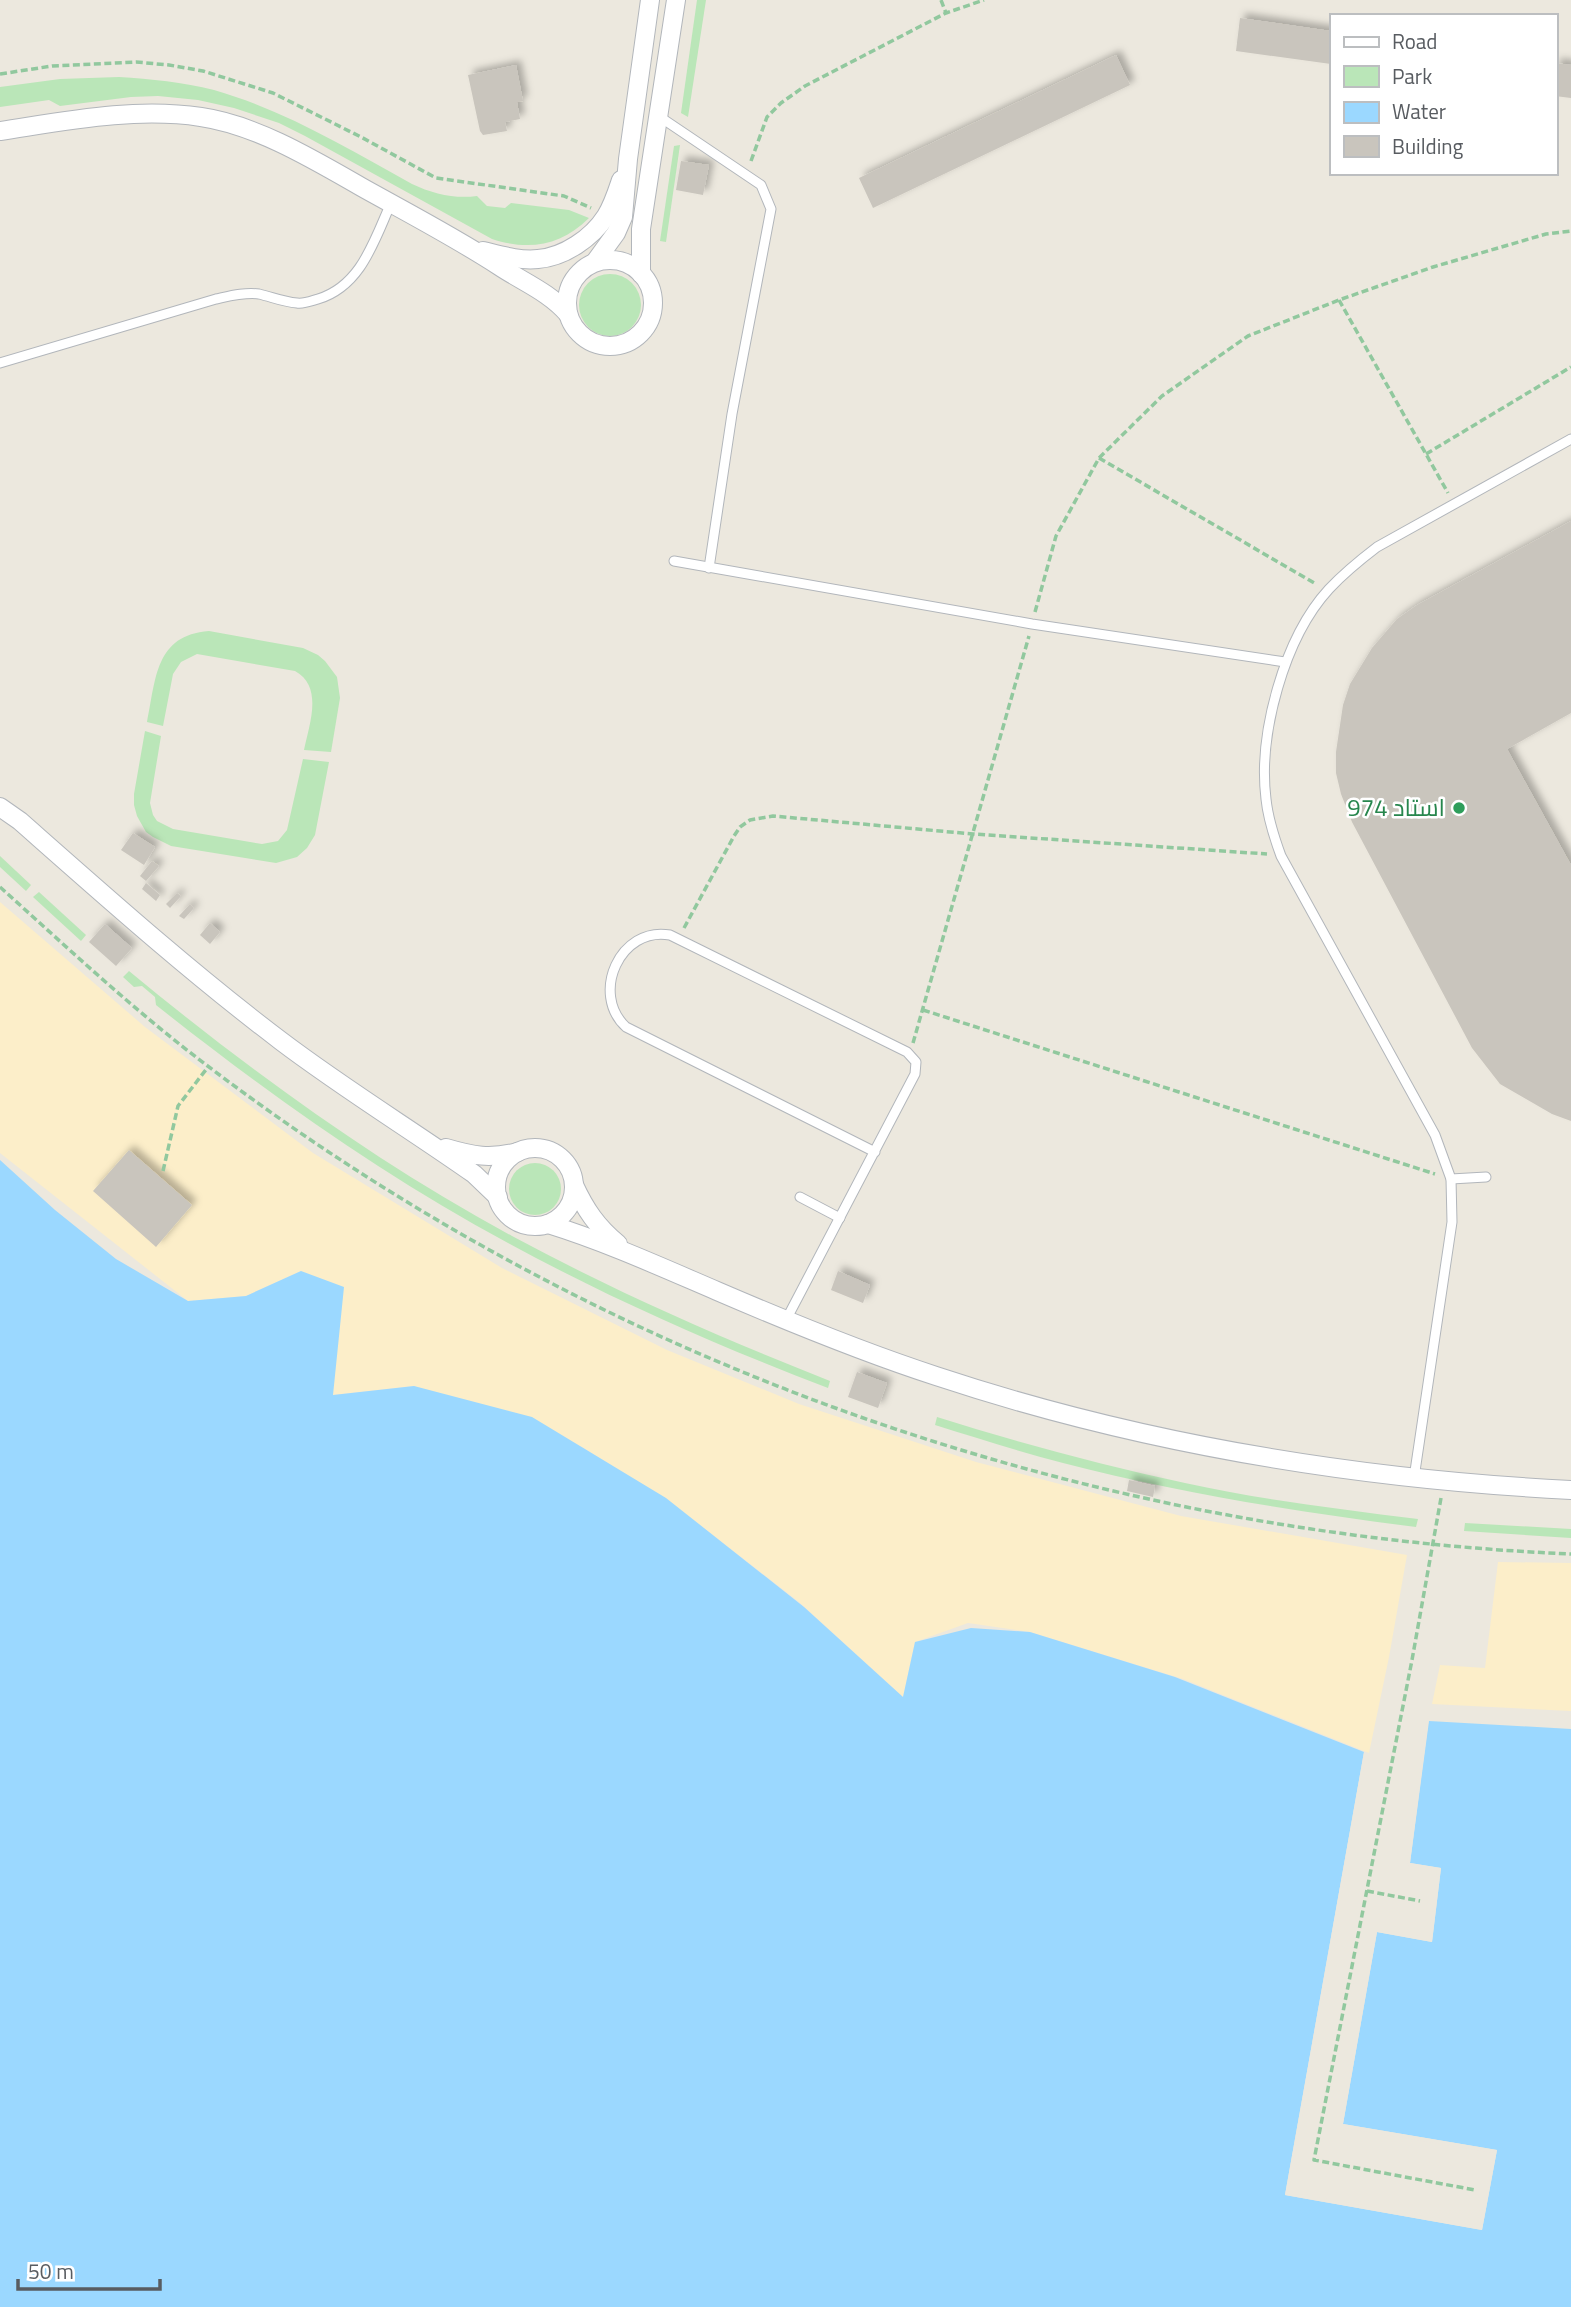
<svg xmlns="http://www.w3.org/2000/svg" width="1571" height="2307" viewBox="0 0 1571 2307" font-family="'Titillium Web',Cairo,sans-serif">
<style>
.green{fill:#bae6b8}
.sand{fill:#fceec9}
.water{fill:#9bd8ff}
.pier{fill:#ece8de}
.building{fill:#c9c5bd;filter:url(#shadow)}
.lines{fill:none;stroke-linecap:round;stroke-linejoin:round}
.lane-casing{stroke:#b2b6bb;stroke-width:11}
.street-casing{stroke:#b2b6bb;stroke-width:20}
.path{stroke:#91c89e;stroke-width:3.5;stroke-dasharray:7 3.5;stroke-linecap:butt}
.lane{stroke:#fff;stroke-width:9}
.street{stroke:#fff;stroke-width:18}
.leisure-dot{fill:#2e9e5b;stroke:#fff;stroke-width:2.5}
.labels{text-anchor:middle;stroke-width:5;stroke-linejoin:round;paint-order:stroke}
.leisure-label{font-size:24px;fill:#27864d;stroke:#fff;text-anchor:end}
</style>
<defs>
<filter id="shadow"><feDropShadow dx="5" dy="-5" stdDeviation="3.5" flood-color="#0004"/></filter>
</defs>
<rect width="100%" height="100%" fill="#ece8de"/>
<g class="green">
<path d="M697,0H706L688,117L681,113Z"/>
<path d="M119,77C151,79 183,82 214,90C284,110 349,149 412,184C433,194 455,199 477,196L487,206L505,208L511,203L569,210L589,218C561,246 529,251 492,239L305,136L279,123L234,108L198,100L158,96L131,97L60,106L49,100L0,107V87L60,79Z"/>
<path d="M680,145L666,242L660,241L674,146Z"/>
<circle cx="610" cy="305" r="31"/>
<path d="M209,631L303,648L318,655L325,661L337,677L340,698L331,752L304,750C309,725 324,687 295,671L197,654L181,662L173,674L163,726L147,722C156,679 155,635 209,631Z"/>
<path d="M145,731L161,736L150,803L153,815L157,821L173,829L262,844L278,841L287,830L303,759L329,762L315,835L307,848L297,857L276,863L171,846L153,837L146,832L137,816L134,805V794Z"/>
<path d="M0,856L31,885L26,891L0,867Z"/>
<path d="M39,892L86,935L81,941L33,897Z"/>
<path d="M129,971C249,1070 375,1162 512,1236C616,1292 721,1338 830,1381L828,1388C718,1346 611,1299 508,1243C383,1176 267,1093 156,1005L155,997L142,986L134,987L123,977Z"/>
<circle cx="535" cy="1189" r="26"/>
<path d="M937,1417C1019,1443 1101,1465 1185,1483C1262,1500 1340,1509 1418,1519L1416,1527C1297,1512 1179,1493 1063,1463C1020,1452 977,1438 935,1425Z"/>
<path d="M1465,1523L1571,1529V1538L1464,1531Z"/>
</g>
<g class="sand">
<path d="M0,902L145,1027L313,1153L502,1268L667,1350L799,1404L976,1462L1181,1516L1407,1555L1389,1657L1369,1753L1183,1679L1030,1632L968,1623L915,1642L903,1697L799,1602L674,1505L582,1447L414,1386L333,1395L301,1271L246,1296L188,1301L0,1153Z"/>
<path d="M1498,1562L1571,1563V1711L1432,1704L1440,1665L1485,1668Z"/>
</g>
<path class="water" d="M0,1160L55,1210L116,1259L188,1301L246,1296L301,1271L344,1287L333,1395L414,1386L532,1417L666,1498L804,1607L903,1697L915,1642L971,1628L1030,1632L1175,1677L1364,1752L1285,2195L1482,2230L1497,2150L1343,2124L1377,1932L1432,1942L1441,1868L1410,1863L1429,1721L1571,1729V2307H0Z"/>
<path class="pier" d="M1429,1717L1410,1863L1441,1868L1432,1942L1377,1932L1343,2124L1497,2150L1482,2230L1285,2195L1364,1752L1367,1753L1289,2192L1479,2226L1493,2153L1343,2128L1340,2125L1374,1930L1377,1928L1429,1938L1437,1871L1409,1866L1407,1863L1426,1721Z"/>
<g class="building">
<path d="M1240,18L1331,31V64L1236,51Z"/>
<path d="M1116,55L1130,85L873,208L859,178Z"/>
<path d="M1555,63L1571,65V98L1555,96Z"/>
<path d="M516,65L523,101L517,102L520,119L505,122L507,131L483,135L480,131L468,75Z"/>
<path d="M681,161L709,165L703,195L676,190Z"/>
<path d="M1571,521V713L1507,749L1571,865V1121L1552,1114L1500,1084L1472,1048L1352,822L1341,794L1336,773V752L1343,705L1350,684L1372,648L1397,619L1417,605Z"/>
<path d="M133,833L155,847L144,865L121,850Z"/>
<path d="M152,861L159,866L146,881L140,876Z"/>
<path d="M146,883L160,895L156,901L142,889Z"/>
<path d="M177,893L181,896L170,908L166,904Z"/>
<path d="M190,904L194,908L184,919L179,916Z"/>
<path d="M210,923L220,932L210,944L200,935Z"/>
<path d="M105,924L132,948L116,966L89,942Z"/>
<path d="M129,1150L192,1205L156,1247L93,1191Z"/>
<path d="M838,1271L870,1285L863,1303L831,1290Z"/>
<path d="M857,1372L887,1383L878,1408L848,1397Z"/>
<path d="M1129,1480L1155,1486L1153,1497L1127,1491Z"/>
</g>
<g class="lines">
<g class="lane-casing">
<g id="lane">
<path d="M660,117L761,185L771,209L732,414L709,568"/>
<path d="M0,363L216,299C230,296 245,292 259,294C272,297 283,302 297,303C304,304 311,301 318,299C361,286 374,241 391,203"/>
<path d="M674,561L1032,624L1285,662"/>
<path d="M1451,1179L1486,1177"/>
<path d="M800,1197L840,1218"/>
<path d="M786,1320L915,1074L916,1062L907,1052L670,935C620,926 590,994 626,1027L875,1152"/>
<path d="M1414,1478L1452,1222L1451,1179L1435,1135L1281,856C1274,837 1268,819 1266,799C1258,734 1284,638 1329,589C1344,573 1360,560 1377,547L1571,439"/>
</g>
</g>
<g class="street-casing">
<g id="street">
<path d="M0,131C66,121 134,107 201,117C257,125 316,161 365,189C410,214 456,238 499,266C523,282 549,292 568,314"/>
<path d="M483,251C500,255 519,261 538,259C564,257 592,238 606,216C613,205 617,192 621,180"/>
<circle cx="610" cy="303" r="43"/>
<path d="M595,262L616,233L623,217L628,159L650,0"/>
<path d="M641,274V229L676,0"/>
<path d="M0,807L20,821C105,896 190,972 281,1041C343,1088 410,1129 474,1174L498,1197"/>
<path d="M446,1148C473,1156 490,1159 518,1152"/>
<circle cx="535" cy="1187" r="39"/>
<path d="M574,1185C585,1209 597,1227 618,1244"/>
<path d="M548,1224C606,1242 661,1267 717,1291C789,1322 862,1352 936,1376C1141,1444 1356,1479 1571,1490"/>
</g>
</g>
<g class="path">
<path d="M941,0L946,13"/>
<path d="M0,74L52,66L136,62L169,65L203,71L273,93L361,137L436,178L564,196L591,208"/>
<path d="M751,161L767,117L781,103L805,86L946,13L984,0"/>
<path d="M1339,300L1448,493"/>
<path d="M1426,454L1571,367"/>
<path d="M1099,458L1316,584"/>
<path d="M1035,612L1056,536L1099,458L1162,396L1248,336L1339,300L1433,267L1546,234L1571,231"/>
<path d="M0,887C70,950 138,1014 213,1070C605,1366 1081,1533 1571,1554"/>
<path d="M684,928L734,836L740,827L750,820L773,816L973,834L1267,854"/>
<path d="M923,1010L1435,1174"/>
<path d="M913,1043L1029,636"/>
<path d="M163,1171L178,1106L208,1067"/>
<path d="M1441,1498L1412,1660L1314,2160L1475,2190"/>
<path d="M1367,1891L1420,1901"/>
</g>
<use href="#lane" class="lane"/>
<use href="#street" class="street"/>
</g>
<circle class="leisure-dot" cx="1459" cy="808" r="7"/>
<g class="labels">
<g class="leisure-label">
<text x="1445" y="816">استاد 974</text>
</g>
</g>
<rect x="1330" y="14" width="228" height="161" fill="#ffffff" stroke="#bcbec0" stroke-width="2"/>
<rect x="1344" y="37" width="35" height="10" fill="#ffffff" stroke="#bcbec0" stroke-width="2"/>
<text x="1392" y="49" font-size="21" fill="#585c61">Road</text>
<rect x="1344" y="66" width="35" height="21" fill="#bae6b8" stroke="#bcbec0" stroke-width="2"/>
<text x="1392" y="84" font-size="21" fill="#585c61">Park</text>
<rect x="1344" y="102" width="35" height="21" fill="#9bd8ff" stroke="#bcbec0" stroke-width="2"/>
<text x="1392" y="119" font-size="21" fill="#585c61">Water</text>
<rect x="1344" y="136" width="35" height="21" fill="#c9c5bd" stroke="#bcbec0" stroke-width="2"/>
<text x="1392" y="154" font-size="21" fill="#585c61">Building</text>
<path d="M18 2279v10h142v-10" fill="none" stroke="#585c61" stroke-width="3.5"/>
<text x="28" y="2279" font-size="21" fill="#585c61" stroke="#ffffff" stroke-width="5" paint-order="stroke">50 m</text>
</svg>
